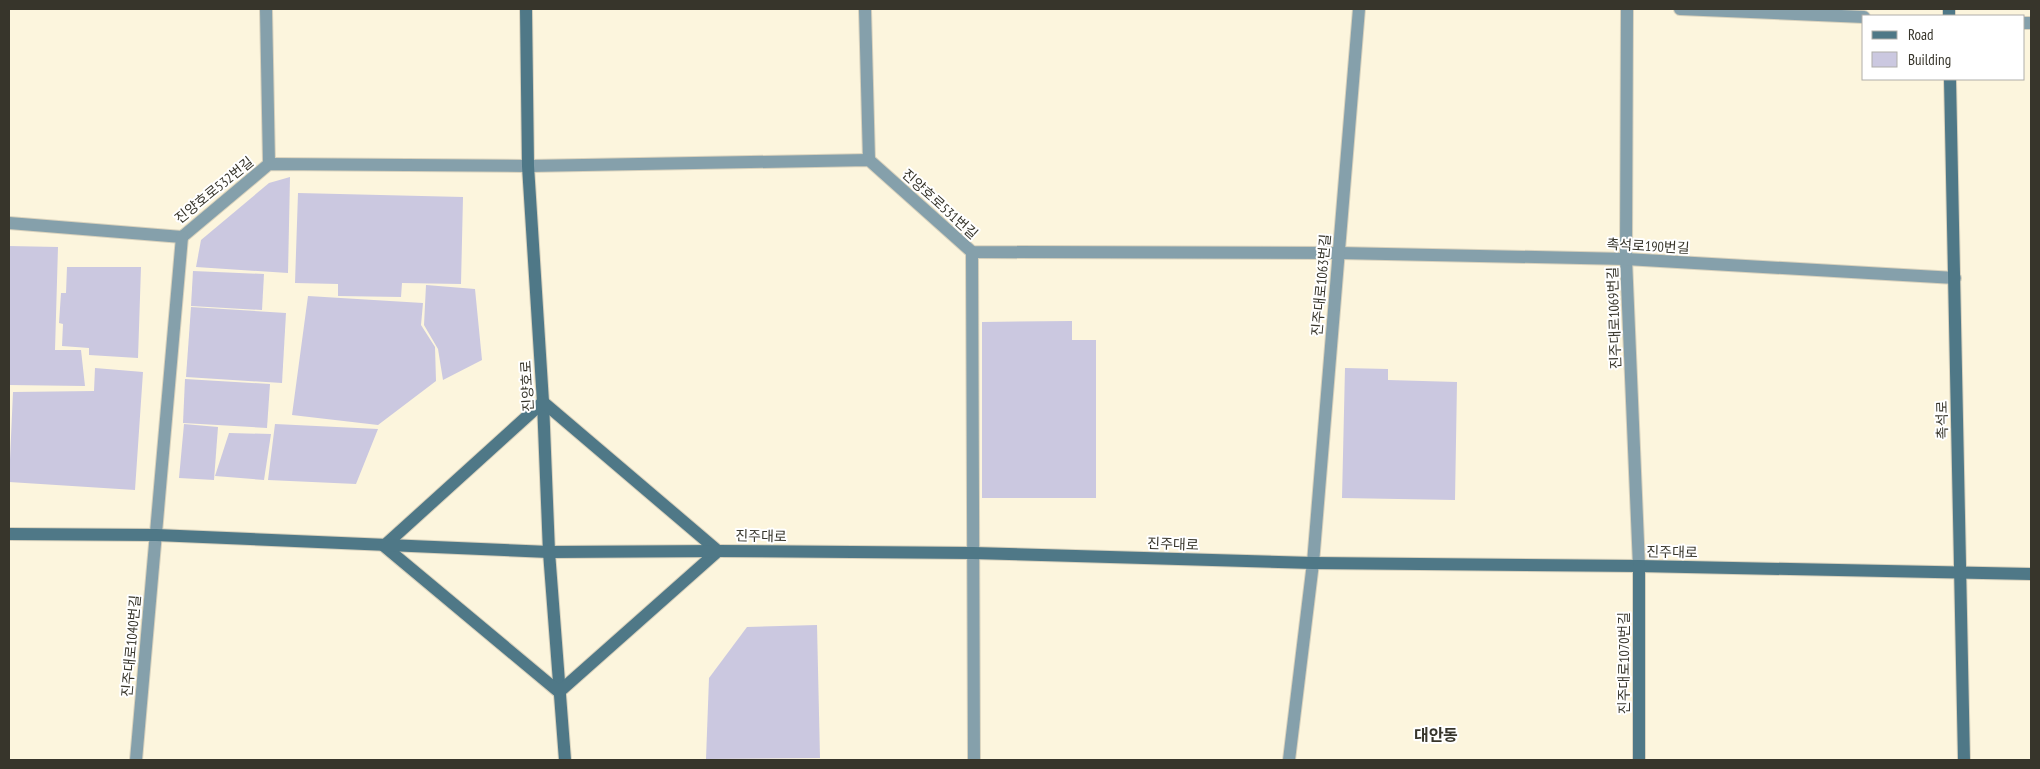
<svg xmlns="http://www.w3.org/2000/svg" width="2040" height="769" viewBox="0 0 2040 769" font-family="'PT Sans Narrow','Noto Sans KR',sans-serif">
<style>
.building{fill:#cbc8e0}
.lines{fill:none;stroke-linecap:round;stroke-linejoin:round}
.street-casing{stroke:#d9d2bd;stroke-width:14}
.secondary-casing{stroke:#d9d2bd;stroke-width:14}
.street{stroke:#85a0ab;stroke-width:12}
.secondary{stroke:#4f7887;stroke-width:12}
.labels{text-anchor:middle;stroke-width:4;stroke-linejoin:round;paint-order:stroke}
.street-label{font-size:14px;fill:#37352b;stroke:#fff}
.quarter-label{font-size:16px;font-weight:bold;fill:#37352b;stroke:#fff}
</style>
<rect width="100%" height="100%" fill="#fcf5dd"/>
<g class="building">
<path d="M290,177L288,273L196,267L201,240L269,183Z"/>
<path d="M298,193L463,197L461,284L402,283L401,297L338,296V284L295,283Z"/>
<path d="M9,246L58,247L55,350H81L85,386L9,385Z"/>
<path d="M67,267H141L138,358L89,355V348L62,346L63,324L59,323L61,293H66Z"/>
<path d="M193,271L264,274L262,310L191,306Z"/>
<path d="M426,285L475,289L482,360L443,380L438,349L424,325Z"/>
<path d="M308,296L423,303L421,325L435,347L436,381L378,425L292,415Z"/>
<path d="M191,307L286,313L282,383L186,377Z"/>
<path d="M1072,321V340H1096V498H982V322Z"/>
<path d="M95,368L143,372L135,490L9,482L13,392L94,391Z"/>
<path d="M1345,368L1388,369V380L1457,382L1455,500L1342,498Z"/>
<path d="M185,379L270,384L267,428L183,423Z"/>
<path d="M184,424L218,427L214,480L179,478Z"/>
<path d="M275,424L378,429L356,484L268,480Z"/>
<path d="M229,433L271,434L264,480L215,476Z"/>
<path d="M817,625L820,758L706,759L709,678L747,627Z"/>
</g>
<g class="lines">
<g class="street-casing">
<g id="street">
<path d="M266,9L269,164"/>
<path d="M865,9L869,160"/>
<path d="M1627,9L1626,259L1639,566"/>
<path d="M1680,9L1864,17"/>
<path d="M2024,23H2031"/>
<path d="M9,223L182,237L269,164L528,166L869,160L972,252L1339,253L1626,259L1955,278"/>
<path d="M972,252L974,760"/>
<path d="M136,760L182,237"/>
<path d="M1289,760L1313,563L1359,9"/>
</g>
</g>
<g class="secondary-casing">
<g id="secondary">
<path d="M526,9L528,166L543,402L549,552L565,760"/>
<path d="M1949,9V16"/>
<path d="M1950,79L1964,760"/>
<path d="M543,402L718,551L559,692L384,546Z"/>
<path d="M9,534L156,535L549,552L718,551L973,553L1313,563L1639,566L2031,574"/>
<path d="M1639,566V760"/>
</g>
</g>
<use href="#street" class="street"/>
<use href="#secondary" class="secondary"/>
</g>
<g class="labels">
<g class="street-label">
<text transform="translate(214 190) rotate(-39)" y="5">진양호로532번길</text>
<text transform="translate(940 204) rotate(42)" y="5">진양호로531번길</text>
<text transform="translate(1648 246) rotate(3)" y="5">촉석로190번길</text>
<text transform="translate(1321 285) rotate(-85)" y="5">진주대로1063번길</text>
<text transform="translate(1614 318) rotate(-92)" y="5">진주대로1069번길</text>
<text transform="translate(527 386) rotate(-93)" y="5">진양호로</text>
<text transform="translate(1942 420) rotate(-91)" y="5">촉석로</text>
<text transform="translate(761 536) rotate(1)" y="5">진주대로</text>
<text transform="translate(1173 544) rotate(2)" y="5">진주대로</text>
<text transform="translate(1672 552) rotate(1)" y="5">진주대로</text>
<text transform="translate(131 646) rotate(-85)" y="5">진주대로1040번길</text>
<text transform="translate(1624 663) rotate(-90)" y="5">진주대로1070번길</text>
</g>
<g class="quarter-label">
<text x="1436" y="741">대안동</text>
</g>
</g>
<rect width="2040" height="769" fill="none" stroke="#37352b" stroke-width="20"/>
<rect x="1862" y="15" width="162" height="65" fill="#ffffff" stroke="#afaeaa"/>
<rect x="1872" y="31" width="25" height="8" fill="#4f7887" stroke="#afaeaa"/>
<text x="1908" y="40" font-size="15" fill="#37352b">Road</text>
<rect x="1872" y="52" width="25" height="15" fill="#cbc8e0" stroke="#afaeaa"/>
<text x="1908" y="65" font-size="15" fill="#37352b">Building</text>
</svg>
